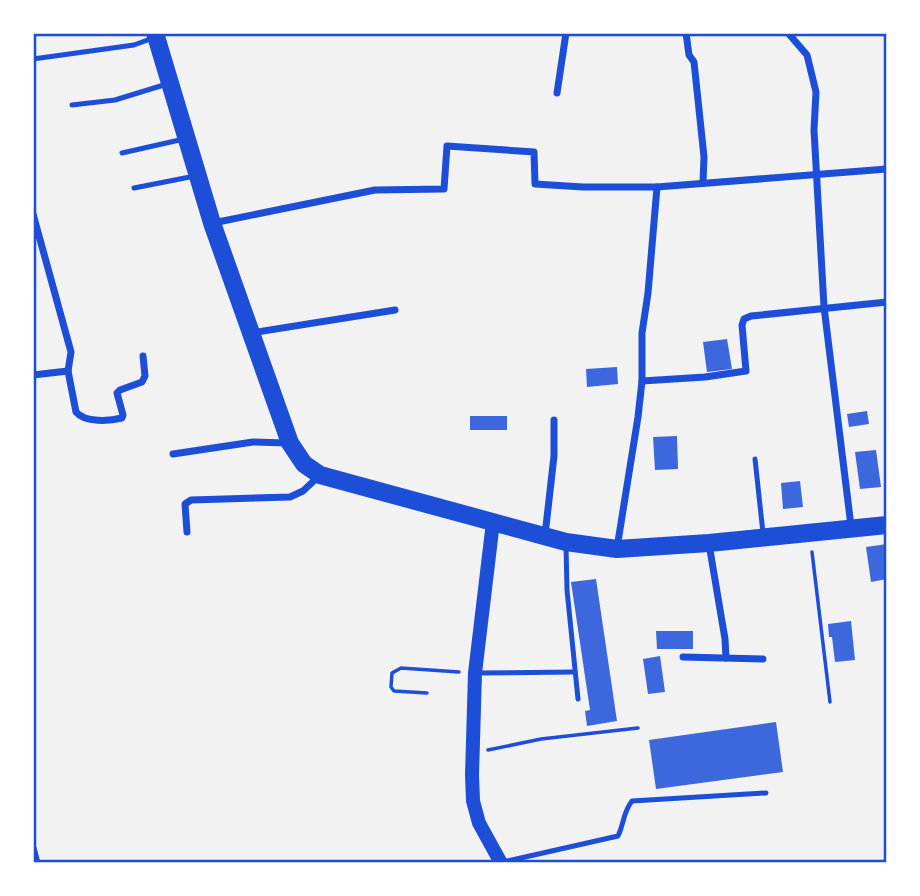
<svg xmlns="http://www.w3.org/2000/svg" width="920" height="896" viewBox="0 0 920 896" font-family="Overpass,sans-serif">
<style>
.building{fill:#3d67dc}
.lines{fill:none;stroke-linecap:round;stroke-linejoin:round}
.path{stroke:#1d4ed8;stroke-width:3.5}
.service{stroke:#1d4ed8;stroke-width:5}
.minor{stroke:#1d4ed8;stroke-width:7}
.secondary{stroke:#1d4ed8;stroke-width:14}
.primary{stroke:#1d4ed8;stroke-width:18}
.neatline{fill:none;stroke:#1d4ed8;stroke-width:2.5}
</style>
<rect width="100%" height="100%" fill="#f2f2f2"/>
<g class="building">
<path d="M727,339L732,369L707,372L703,342Z"/>
<path d="M617,367L618,384L587,387L586,369Z"/>
<path d="M867,411L869,424L849,427L847,414Z"/>
<rect x="470" y="416" width="37" height="14"/>
<path d="M677,436L678,469L655,470L653,437Z"/>
<path d="M876,450L881,487L860,489L855,452Z"/>
<path d="M800,481L803,507L783,509L781,483Z"/>
<path d="M887,544V579L871,582L866,547Z"/>
<path d="M596,579L617,721L587,726L585,711L590,710L571,582Z"/>
<path d="M851,621L855,660L835,662L832,637H829L828,624Z"/>
<path d="M656,631H693V649H657Z"/>
<path d="M660,656L665,692L648,694L643,659Z"/>
<path d="M776,722L783,772L656,789L649,740Z"/>
</g>
<g class="lines">
<g class="path">
<path d="M812,552L830,702"/>
<path d="M427,693L394,691L391,687L392,673L401,668L459,672"/>
<path d="M488,750L541,739L638,728"/>
</g>
<g class="service">
<path d="M33,59L134,45L153,38"/>
<path d="M72,105L115,100L167,84"/>
<path d="M122,153L184,139"/>
<path d="M134,188L195,176"/>
<path d="M755,459L763,533"/>
<path d="M566,545L567,590L578,699"/>
<path d="M476,673L575,672"/>
<path d="M503,862L618,836C624,824 623,812 632,801L766,793"/>
</g>
<g class="minor">
<path d="M686,33L689,55L694,62L704,157L703,182"/>
<path d="M788,33L807,55L816,92L814,130L824,307L851,526"/>
<path d="M557,93L566,33"/>
<path d="M33,214L71,352L68,371L76,412C85,423 110,421 122,418L123,415L117,393L120,390L142,382L145,376L143,356"/>
<path d="M213,223L375,190L444,189L447,146L534,152L535,184L583,187H657L887,169"/>
<path d="M251,333L395,310"/>
<path d="M33,375L68,371"/>
<path d="M642,381L705,377L746,371L742,325L744,319L751,316L887,302"/>
<path d="M173,454L253,442L287,443"/>
<path d="M187,532L185,504L191,500L290,497L303,491L320,475"/>
<path d="M545,535L554,456V420"/>
<path d="M709,544L725,639L726,658"/>
<path d="M617,548L638,417L642,381V333L648,293L657,187"/>
<path d="M683,657L763,659"/>
<path d="M33,848L37,863"/>
</g>
<path class="secondary" d="M493,522L475,673L472,775L473,801L479,823L501,863"/>
<path class="primary" d="M155,33L212,223L290,443L304,464L320,475L566,542L617,549L709,543L887,525"/>
</g>
<rect width="920" height="896" fill="none" stroke="#ffffff" stroke-width="70"/>
<rect x="35" y="35" width="850" height="826" class="neatline"/>
</svg>
